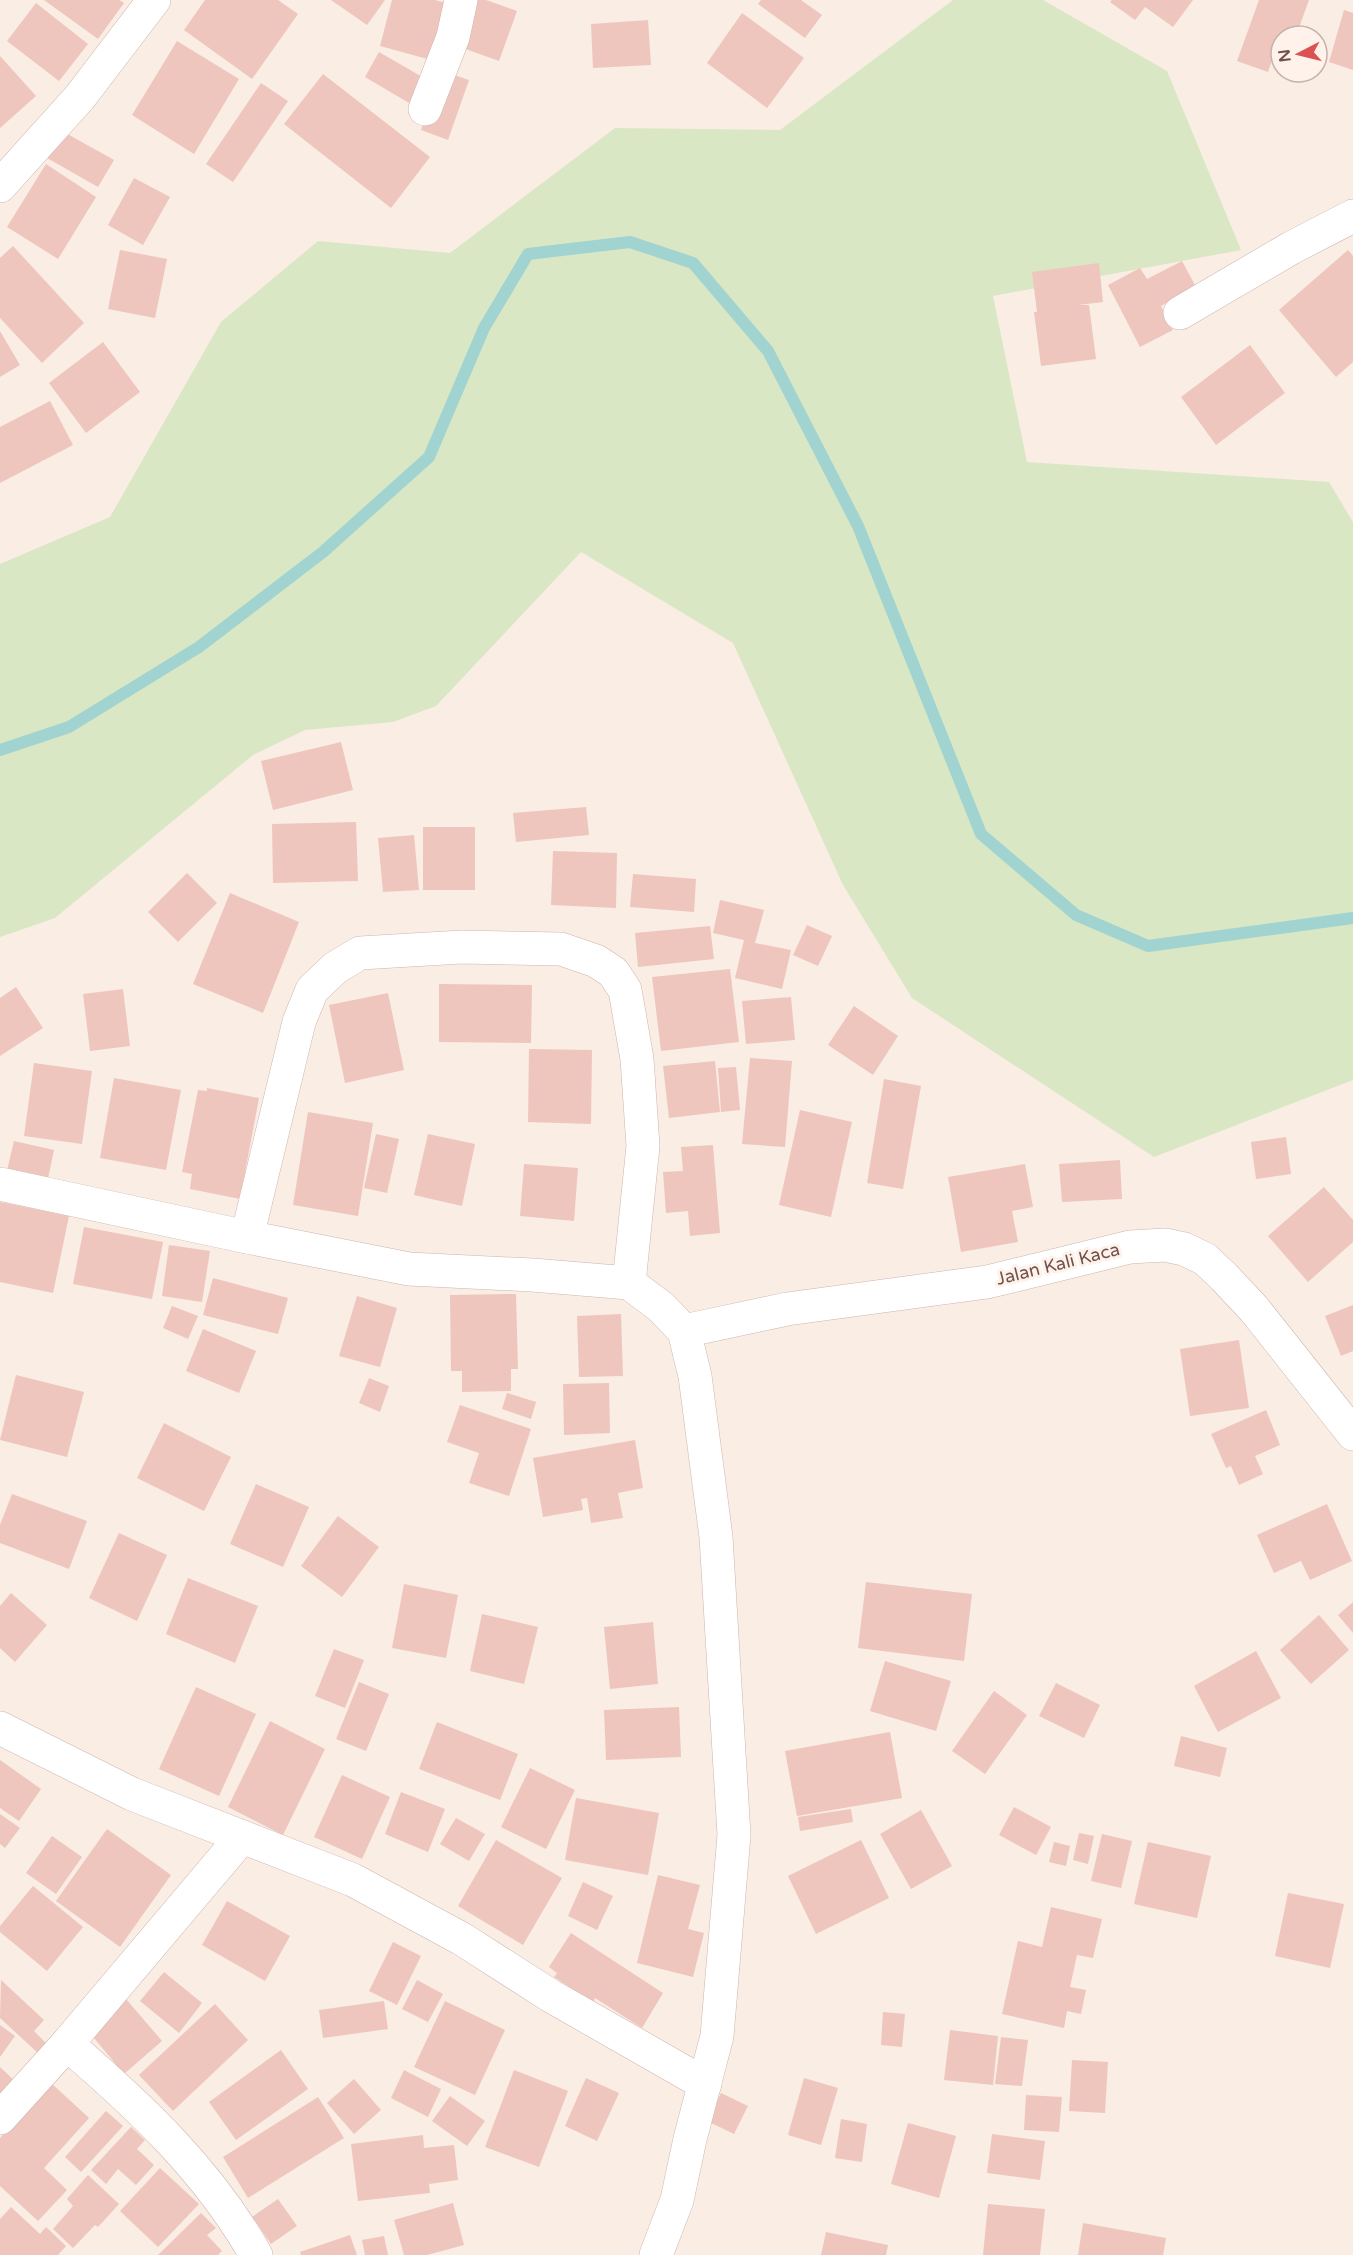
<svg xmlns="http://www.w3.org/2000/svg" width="1353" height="2255" viewBox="0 0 1353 2255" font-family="'Varela Round',sans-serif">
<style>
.green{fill:#dae7c4}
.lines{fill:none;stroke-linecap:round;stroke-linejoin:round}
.stream{stroke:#a1d3d0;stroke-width:12}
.building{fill:#eec6be}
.minor-casing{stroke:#cdb5ae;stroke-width:34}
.tertiary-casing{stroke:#cdb5ae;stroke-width:34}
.minor{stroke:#fff;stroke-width:33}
.tertiary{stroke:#fff;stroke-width:33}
.labels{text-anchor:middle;stroke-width:6;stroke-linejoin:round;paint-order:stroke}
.street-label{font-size:18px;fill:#71514c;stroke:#fef2ea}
</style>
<rect width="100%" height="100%" fill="#faede4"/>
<path class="green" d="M953,0H1043L1167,71L1241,250L993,296L1027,462L1329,482L1353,522V1080L1154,1157L912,998L843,885L733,643L581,552L436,706L393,722L305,730L253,755L55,918L0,937V564L110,517L221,322L318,241L450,253L615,128L780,130Z"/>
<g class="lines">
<path class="stream" d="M0,750L69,727L199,647L323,552L429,457L484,328L528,254L630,242L693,263L768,351L858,526L981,834L1076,915L1148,946L1353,918"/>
</g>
<g class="building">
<path d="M44,0H119L124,3L98,39Z"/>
<path d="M205,0H278L298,14L252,79L184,30Z"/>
<path d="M331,0H385L367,25Z"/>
<path d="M392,0H435L446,3L431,60L380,46Z"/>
<path d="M477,0H486L517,11L499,61L460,47Z"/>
<path d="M761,0H801L822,15L805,38L758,4Z"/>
<path d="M1112,0H1193L1173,27L1145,7L1135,20L1110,2Z"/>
<path d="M1259,0H1309L1296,36L1282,31L1268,72L1237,61Z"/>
<path d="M36,3L88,44L59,81L7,41Z"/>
<path d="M1344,10L1353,13V70L1329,62Z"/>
<path d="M742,13L804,58L767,108L707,63Z"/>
<path d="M648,20L651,65L593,68L591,24Z"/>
<path d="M177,41L239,79L194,154L132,115Z"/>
<path d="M379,52L424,78L409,103L365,77Z"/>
<path d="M0,56L36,96L0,128Z"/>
<path d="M442,71L469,80L448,140L421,130Z"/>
<path d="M323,74L430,157L391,208L284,124Z"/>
<path d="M261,83L288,101L233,182L206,164Z"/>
<path d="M55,127L114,160L98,187L40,154Z"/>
<path d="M46,164L96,197L58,259L7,227Z"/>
<path d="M134,178L170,197L143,245L108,225Z"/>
<path d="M13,246L84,323L42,363L0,318V258Z"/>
<path d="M120,250L167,259L155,318L108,309Z"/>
<path d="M1348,250L1353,256V362L1336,377L1279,310Z"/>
<path d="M1182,261L1196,287L1161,306L1173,330L1140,347L1108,285L1140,268L1147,279Z"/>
<path d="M1099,263L1103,302L1078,305H1089L1096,359L1041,366L1034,312H1037L1032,272Z"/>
<path d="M0,331L20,365L0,377Z"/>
<path d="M103,342L140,392L86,433L49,383Z"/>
<path d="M1250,345L1285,393L1216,445L1181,397Z"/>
<path d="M50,401L73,445L0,483V427Z"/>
<path d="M341,742L353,790L273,810L261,761Z"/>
<path d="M586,807L589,835L516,842L513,813Z"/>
<path d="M356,822L358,881L273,883L272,824Z"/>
<rect x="423" y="827" width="52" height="63"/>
<path d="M414,835L419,890L383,892L378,838Z"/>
<path d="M553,851L617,853L616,908L551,905Z"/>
<path d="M187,873L217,903L178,942L148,912Z"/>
<path d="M633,874L696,879L694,912L630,907Z"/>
<path d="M230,893L299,922L263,1013L193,984Z"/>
<path d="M720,900L764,910L755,943L791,950L782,989L735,978L744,940L713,933Z"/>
<path d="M807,925L832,936L818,966L793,955Z"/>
<path d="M710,926L714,959L638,967L635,933Z"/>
<path d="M730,969L739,1042L661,1051L652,977Z"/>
<path d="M439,984L532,985L531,1043L439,1042Z"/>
<path d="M16,987L43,1028L0,1056V998Z"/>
<path d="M123,989L130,1046L90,1051L83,994Z"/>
<path d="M388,993L404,1070L345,1083L329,1005Z"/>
<path d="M791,997L795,1040L746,1044L742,1001Z"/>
<path d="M854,1006L898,1036L873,1075L828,1045Z"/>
<path d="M529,1049L592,1050L591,1124L528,1122Z"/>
<path d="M750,1058L792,1061L785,1147L742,1144Z"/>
<path d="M715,1061L720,1112L669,1118L663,1066Z"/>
<path d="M34,1063L92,1071L82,1144L24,1136Z"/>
<path d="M736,1067L740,1110L721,1112L718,1068Z"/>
<path d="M114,1078L181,1090L166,1170L100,1158Z"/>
<path d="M884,1079L921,1086L903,1189L867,1183Z"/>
<path d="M207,1088L259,1098L240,1199L190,1189L192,1174L182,1172L198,1090L207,1091Z"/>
<path d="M800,1110L852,1122L831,1217L779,1205Z"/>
<path d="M308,1112L373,1123L358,1216L293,1205Z"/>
<path d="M376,1134L399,1139L387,1193L364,1188Z"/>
<path d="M428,1134L475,1144L462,1206L414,1195Z"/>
<path d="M1286,1137L1291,1174L1256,1179L1251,1142Z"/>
<path d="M14,1141L54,1150L46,1188L5,1179Z"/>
<path d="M713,1145L720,1233L690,1236L688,1211L666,1213L663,1172L683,1171L681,1147Z"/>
<path d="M1120,1160L1122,1199L1062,1202L1059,1164Z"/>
<path d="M524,1164L578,1168L574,1221L520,1216Z"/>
<path d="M1025,1164L1033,1207L1012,1211L1018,1242L961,1252L948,1177Z"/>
<path d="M1324,1187L1353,1220V1242L1308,1282L1268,1236Z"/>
<path d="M0,1202L69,1216L53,1293L0,1282Z"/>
<path d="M84,1227L163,1242L152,1299L73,1284Z"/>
<path d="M169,1245L210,1251L202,1302L162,1296Z"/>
<path d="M213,1278L288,1298L278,1334L203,1315Z"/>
<path d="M516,1294L518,1369H511V1391L462,1392V1371H451L450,1295Z"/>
<path d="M357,1296L397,1308L380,1367L339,1356Z"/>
<path d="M1353,1305V1351L1341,1356L1325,1316Z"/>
<path d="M172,1306L198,1316L188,1339L163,1328Z"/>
<path d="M621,1314L623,1376L579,1377L577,1316Z"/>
<path d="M203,1329L256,1351L239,1393L186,1371Z"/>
<path d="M1239,1340L1249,1408L1190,1416L1180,1349Z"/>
<path d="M16,1375L84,1392L67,1457L0,1440Z"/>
<path d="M369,1378L389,1386L380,1412L359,1403Z"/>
<path d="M609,1383L610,1433L564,1435L563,1384Z"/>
<path d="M507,1393L536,1402L531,1419L502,1409Z"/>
<path d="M460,1405L531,1429L509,1496L469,1483L479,1453L447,1442Z"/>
<path d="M1266,1410L1280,1445L1255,1456L1263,1474L1239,1485L1231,1466L1226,1468L1211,1434Z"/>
<path d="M164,1423L231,1457L204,1511L137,1478Z"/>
<path d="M635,1440L643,1488L618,1493L623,1518L591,1523L587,1498L581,1499L583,1510L543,1517L533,1458Z"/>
<path d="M256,1484L309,1507L283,1567L230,1544Z"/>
<path d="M12,1494L87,1521L69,1569L0,1543V1525Z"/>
<path d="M1327,1504L1352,1561L1310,1580L1301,1561L1274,1573L1257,1535Z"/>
<path d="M338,1516L379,1547L342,1597L301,1566Z"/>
<path d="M119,1533L167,1555L137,1621L89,1598Z"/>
<path d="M188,1578L258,1606L235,1663L166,1634Z"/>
<path d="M866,1582L972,1594L964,1661L858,1648Z"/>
<path d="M404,1584L458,1595L446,1658L392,1648Z"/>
<path d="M11,1593L47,1625L15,1662L0,1648V1606Z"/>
<path d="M1353,1602V1633L1338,1615Z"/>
<path d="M482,1614L538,1627L524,1684L470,1671Z"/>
<path d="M1319,1615L1349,1650L1311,1684L1280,1650Z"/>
<path d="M653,1622L658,1684L610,1689L604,1627Z"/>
<path d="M334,1649L364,1660L345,1708L315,1696Z"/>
<path d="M1256,1651L1281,1698L1218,1732L1194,1686Z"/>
<path d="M885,1661L951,1681L936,1731L870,1711Z"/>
<path d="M359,1682L389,1694L366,1751L336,1739Z"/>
<path d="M1056,1683L1100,1705L1084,1738L1039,1716Z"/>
<path d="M196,1687L256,1714L219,1796L159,1769Z"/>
<path d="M994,1691L1027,1715L985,1774L952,1751Z"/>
<path d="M679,1707L681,1757L606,1760L604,1710Z"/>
<path d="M270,1721L325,1749L283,1835L228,1807Z"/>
<path d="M437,1722L518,1754L500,1800L419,1769Z"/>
<path d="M890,1732L902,1798L797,1816L785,1751Z"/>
<path d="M1181,1736L1227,1748L1220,1777L1174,1766Z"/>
<path d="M0,1760L41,1789L19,1821L0,1808Z"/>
<path d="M530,1768L575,1790L546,1849L501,1827Z"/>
<path d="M342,1775L390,1797L362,1859L314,1837Z"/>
<path d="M401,1792L445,1809L428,1852L385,1834Z"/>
<path d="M576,1798L659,1813L648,1875L565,1860Z"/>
<path d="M1014,1807L1051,1827L1036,1855L999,1835Z"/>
<path d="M851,1809L853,1822L800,1831L798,1817Z"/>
<path d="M921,1810L952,1866L911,1889L880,1834Z"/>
<path d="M0,1814L20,1828L5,1848L0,1844Z"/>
<path d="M456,1818L485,1834L469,1861L440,1844Z"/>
<path d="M107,1829L171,1875L120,1947L56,1901Z"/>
<path d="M1079,1833L1094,1836L1088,1864L1073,1860Z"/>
<path d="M1102,1834L1132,1841L1121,1888L1091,1881Z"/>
<path d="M52,1836L82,1857L56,1894L26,1873Z"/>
<path d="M496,1840L562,1878L523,1945L458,1906Z"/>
<path d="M861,1840L889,1898L816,1934L788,1876Z"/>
<path d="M1054,1842L1070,1846L1066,1866L1049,1862Z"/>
<path d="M1148,1842L1211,1856L1197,1918L1134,1904Z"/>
<path d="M658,1875L700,1885L688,1929L704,1933L693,1977L637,1963Z"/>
<path d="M583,1882L613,1896L597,1930L568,1916Z"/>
<path d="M33,1886L83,1927L47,1971L0,1932V1926Z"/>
<path d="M1288,1893L1344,1904L1330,1968L1275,1956Z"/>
<path d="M227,1901L290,1936L265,1981L202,1945Z"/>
<path d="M1051,1907L1102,1919L1093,1958L1077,1955L1070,1987L1086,1990L1081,2014L1067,2011L1064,2028L1002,2014L1018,1941L1042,1947Z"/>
<path d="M571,1933L663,1993L642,2028L595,1998L593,2002L554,1977L557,1973L549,1967Z"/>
<path d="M393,1942L421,1956L397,2005L369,1991Z"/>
<path d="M164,1972L202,2003L179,2033L140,2001Z"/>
<path d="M1,1980L44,2020L34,2031L47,2044L38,2053L0,2018Z"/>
<path d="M417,1980L443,1994L428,2022L402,2009Z"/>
<path d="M126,1999L162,2041L124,2074L89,2032Z"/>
<path d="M384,2001L388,2029L323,2038L319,2010Z"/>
<path d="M445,2001L505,2030L475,2095L414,2067Z"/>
<path d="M215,2004L248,2040L173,2111L139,2075Z"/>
<path d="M883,2012L905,2014L902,2047L881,2045Z"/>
<path d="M0,2025L15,2036L0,2057Z"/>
<path d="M950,2030L998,2036L993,2085L944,2080Z"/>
<path d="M1001,2037L1028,2040L1022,2086L995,2084Z"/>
<path d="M281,2050L308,2089L236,2140L209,2102Z"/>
<path d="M1072,2060L1108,2062L1105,2113L1069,2111Z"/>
<path d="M0,2067L21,2087L0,2110Z"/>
<path d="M404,2070L441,2089L428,2117L391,2098Z"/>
<path d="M514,2070L568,2091L539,2167L485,2147Z"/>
<path d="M586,2078L619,2093L597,2141L565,2126Z"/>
<path d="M804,2078L838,2088L821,2145L788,2135Z"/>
<path d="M354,2079L381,2110L354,2134L327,2103Z"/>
<path d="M51,2083L89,2118L44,2168L67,2190L38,2221L0,2186V2138Z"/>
<path d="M721,2093L748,2106L734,2134L707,2121Z"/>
<path d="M1026,2095L1062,2097L1059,2132L1024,2130Z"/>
<path d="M450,2096L485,2121L467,2146L432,2121Z"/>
<path d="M318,2097L344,2138L248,2198L223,2157Z"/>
<path d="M106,2111L123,2126L81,2172L65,2157Z"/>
<path d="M841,2119L867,2124L862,2162L835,2158Z"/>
<path d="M908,2123L956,2136L939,2198L891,2184Z"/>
<path d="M131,2127L145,2140L137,2149L154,2165L136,2185L118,2169L106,2184L91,2170Z"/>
<path d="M992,2134L1045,2141L1040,2180L987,2173Z"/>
<path d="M423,2135L424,2148L454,2145L458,2180L429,2184L430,2193L358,2201L351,2144Z"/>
<path d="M160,2168L199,2204L158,2247L120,2211Z"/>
<path d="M88,2175L119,2204L98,2227L95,2225L73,2248L53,2229L73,2206L67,2199Z"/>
<path d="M278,2199L297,2226L271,2244L252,2217Z"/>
<path d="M453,2203L464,2245L427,2255H404L394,2220Z"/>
<path d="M988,2204L1045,2209L1040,2255H983Z"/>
<path d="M11,2207L40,2234L46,2227L66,2246L58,2255H0V2219Z"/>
<path d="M201,2213L216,2228L207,2235L222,2251L218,2255H158Z"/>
<path d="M1083,2223L1166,2238L1163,2255H1078Z"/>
<path d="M826,2232L888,2245L886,2255H821Z"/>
<path d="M350,2235L357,2255H301L300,2252Z"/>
<path d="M384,2236L388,2255H365L362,2240Z"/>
</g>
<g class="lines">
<g class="minor-casing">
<g id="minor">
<path d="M425,109L453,37L461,0"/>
<path d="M1180,313L1291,248L1353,216"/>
<path d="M0,1184L247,1237L409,1269L532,1275L629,1283L661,1307L684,1331L695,1376L716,1537L734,1835L717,2036L690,2139L677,2200L656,2255"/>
<path d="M247,1237L299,1022L312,990L335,968L360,953L462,947L561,949L596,961L613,972L625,990L637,1059L643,1146L629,1283"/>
<path d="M684,1331L787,1309L987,1282L1130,1247L1165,1245L1184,1249L1205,1259L1224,1277L1254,1309L1353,1434"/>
<path d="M0,1728L132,1794L353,1880L462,1939L551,1996L705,2084"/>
<path d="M67,2044C140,2107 208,2170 256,2255"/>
<path d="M0,2118L67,2044L241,1838"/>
</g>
</g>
<g class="tertiary-casing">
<path id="tertiary" d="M0,186L80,97L154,0"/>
</g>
<use href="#minor" class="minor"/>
<use href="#tertiary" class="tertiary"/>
</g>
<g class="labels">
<g class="street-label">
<text transform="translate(1058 1264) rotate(-14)" y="6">Jalan Kali Kaca</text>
</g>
</g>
<g transform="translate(1299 54) rotate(263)"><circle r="28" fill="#fef2ea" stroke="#c6b2ab" stroke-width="1.5"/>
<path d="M0-4.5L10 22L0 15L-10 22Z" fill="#dc5252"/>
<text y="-9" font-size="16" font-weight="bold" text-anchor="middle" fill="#71514c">N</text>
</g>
</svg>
